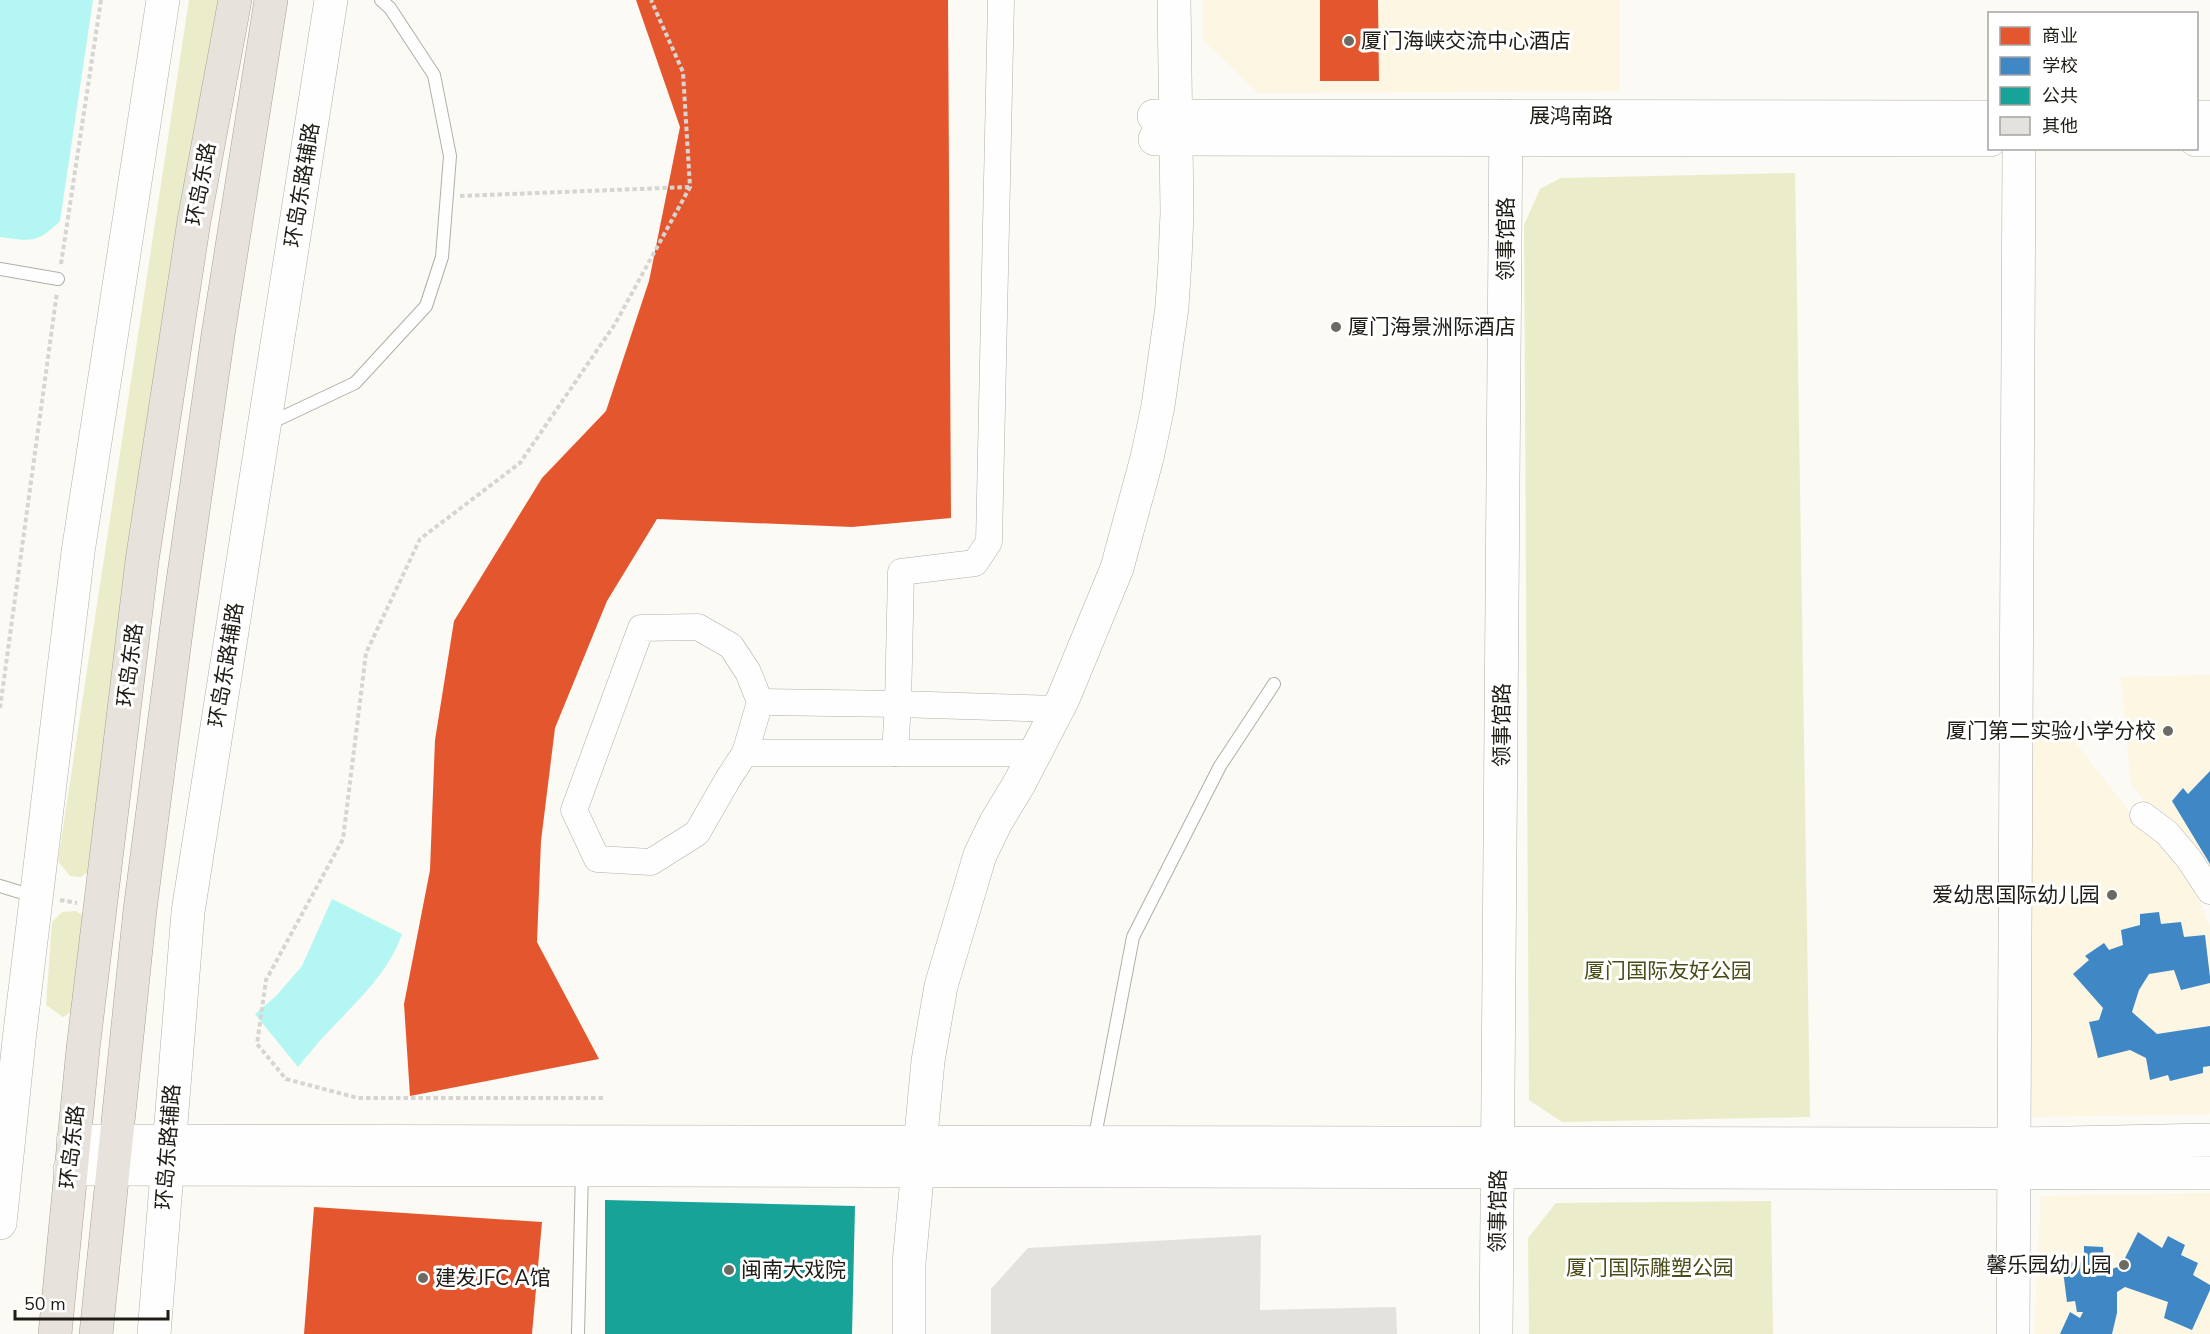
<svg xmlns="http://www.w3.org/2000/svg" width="2210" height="1334" viewBox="0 0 2210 1334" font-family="'Nunito Sans','Noto Sans SC',sans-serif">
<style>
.built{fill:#fcf6e3}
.green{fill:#ebecca}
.water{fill:#b4f6f4}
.shops{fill:#e4572e}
.schools{fill:#3f88c5}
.public{fill:#17a398}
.building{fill:#e4e2dc}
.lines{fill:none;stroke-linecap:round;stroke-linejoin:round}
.lane-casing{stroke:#b0aea7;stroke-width:14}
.street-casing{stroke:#b0aea7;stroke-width:27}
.secondary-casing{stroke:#b0aea7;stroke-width:34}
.primary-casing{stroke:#a7a194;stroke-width:34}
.path{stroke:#d5d5d2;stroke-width:4;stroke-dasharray:4.5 3;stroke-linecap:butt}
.lane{stroke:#fefefe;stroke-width:12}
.street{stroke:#fefefe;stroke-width:26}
.secondary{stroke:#fefefe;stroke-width:33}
.primary{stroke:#e7e3dc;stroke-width:33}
.poi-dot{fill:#6b6a63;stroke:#fff;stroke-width:2}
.labels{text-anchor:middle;stroke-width:6;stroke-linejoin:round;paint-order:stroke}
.poi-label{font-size:21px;fill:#1e1c14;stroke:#fff;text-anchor:start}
.street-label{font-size:21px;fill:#1e1c14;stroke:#fff}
.park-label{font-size:21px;fill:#4b4c18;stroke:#fff}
</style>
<rect width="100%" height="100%" fill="#fbfaf5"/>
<g class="built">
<path d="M1203,0H1620V91L1258,93L1203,40Z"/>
<path d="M2210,675V876L2205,868L2131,785L2121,677Z"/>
<path d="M2068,733L2129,811L2181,863L2210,926V1114L2031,1117L2028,736Z"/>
<path d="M2210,1193V1334H2034L2041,1196Z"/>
</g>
<g class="green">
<path d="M189,0H223L94,868L81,877L70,876L58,861Z"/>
<path d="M1795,173L1810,1117L1562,1122L1529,1100L1524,225L1540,189L1561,178Z"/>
<path d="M76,911L88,919L77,1008L63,1017L46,1005L52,922L62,912Z"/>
<path d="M1771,1201L1773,1334H1529L1528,1238L1556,1203Z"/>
</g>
<g class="water">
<path d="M0,0H93L60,221C37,244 30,241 0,237Z"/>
<path d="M332,899L402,934C388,974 357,1001 329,1031C318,1042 308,1055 298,1067L255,1014L276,996L302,966Z"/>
</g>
<g class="shops">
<path d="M636,0H948L951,518L852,527L657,519L607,601L555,728L541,841L537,942L599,1059L410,1096L404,1004L430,870L435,740L454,621L542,478L606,411L649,281L680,127Z"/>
<path d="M1320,0H1378L1379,81H1320Z"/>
<path d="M314,1207L542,1222L532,1334H304Z"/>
</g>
<g class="schools">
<path d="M2210,771V864L2172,801L2183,788L2188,794Z"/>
<path d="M2159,912L2161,924L2181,922L2184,937L2205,935L2210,977V983L2181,990L2174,970L2149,974L2139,990L2132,1012L2157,1034L2210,1026V1066L2203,1067V1073L2170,1081L2168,1075L2150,1080L2146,1058L2130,1050L2098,1058L2089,1022L2099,1020L2103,1008L2073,974L2089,960L2085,956L2104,943L2109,950L2123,945L2121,930L2140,925V914Z"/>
<path d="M2138,1232L2162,1248L2168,1236L2185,1245L2181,1255L2198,1263L2193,1275L2210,1285V1290L2192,1330L2164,1318L2168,1302L2125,1287L2117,1292V1313L2112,1334H2060L2070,1312L2080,1318L2083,1312H2077L2075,1301L2067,1302L2062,1263L2084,1262V1246L2103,1247L2105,1271L2121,1266Z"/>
</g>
<path class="public" d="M605,1200L855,1206L852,1334H605Z"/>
<path class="building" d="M1261,1235L1260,1310L1396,1307L1397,1334H991V1289L1028,1248Z"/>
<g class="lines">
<g class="lane-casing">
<g id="lane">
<path d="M0,269L58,279"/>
<path d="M268,424L355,383L426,306L442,257L450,156L434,75L390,8L381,0"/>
<path d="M0,886L36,897"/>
<path d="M1094,1141L1133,937L1220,766L1274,684"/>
<path d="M578,1334L582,1171"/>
</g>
</g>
<g class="street-casing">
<g id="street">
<path d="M698,627L731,646L748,672L760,702L745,753L728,779L697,833L651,862L597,859L574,810L641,628Z"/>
<path d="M760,702L898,704L901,572L975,563L989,542L1001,0"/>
<path d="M745,753H1035"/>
<path d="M895,753L898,704L1058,709"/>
<path d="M2143,815L2167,833L2189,859L2210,891"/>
</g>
</g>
<g class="secondary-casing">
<g id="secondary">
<path d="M1154,116L1990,117"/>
<path d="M2196,117H2210"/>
<path d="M1155,139L1990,140"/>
<path d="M2196,140H2210"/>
<path d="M73,1141L2015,1144L2210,1140"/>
<path d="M70,1169L2210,1173"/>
<path d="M0,1223L19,1040L78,552L163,0"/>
<path d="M154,1334L188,912L331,0"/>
<path d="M909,1334V1263L928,1061L941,986L980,855L996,822L1019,784L1063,699L1117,568L1147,458L1158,406L1172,307L1175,260L1177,213L1174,0"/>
<path d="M1496,1334L1506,116"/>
<path d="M2013,1334L2019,148"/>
</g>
</g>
<g class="primary-casing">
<g id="primary">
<path d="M55,1334L83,1049L142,561L194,221L235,0"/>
<path d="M96,1334L140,910L179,609L218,335L271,0"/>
</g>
</g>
<g class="path">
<path d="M460,196L689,187"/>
<path d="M61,264L101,0"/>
<path d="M0,708L57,292"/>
<path d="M60,900L77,903"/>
<path d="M603,1098H358L286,1079L257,1044L266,980L343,839L366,653L420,539L520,463L615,324L690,187L683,72L651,0"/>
</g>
<use href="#lane" class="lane"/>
<use href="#street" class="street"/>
<use href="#secondary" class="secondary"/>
<use href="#primary" class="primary"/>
</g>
<g class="poi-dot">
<circle cx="1349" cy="41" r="6"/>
<circle cx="1336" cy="327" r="6"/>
<circle cx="2168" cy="731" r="6"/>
<circle cx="2112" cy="895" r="6"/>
<circle cx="2124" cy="1265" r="6"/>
<circle cx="729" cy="1270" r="6"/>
<circle cx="423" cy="1278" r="6"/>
</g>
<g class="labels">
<g class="poi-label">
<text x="1361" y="48">厦门海峡交流中心酒店</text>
<text x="1348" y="334">厦门海景洲际酒店</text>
<text x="2156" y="738" text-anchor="end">厦门第二实验小学分校</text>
<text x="2100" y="902" text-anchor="end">爱幼思国际幼儿园</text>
<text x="2112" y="1272" text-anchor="end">馨乐园幼儿园</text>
<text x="741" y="1277">闽南大戏院</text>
<text x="435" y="1285">建发JFC A馆</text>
</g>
<g class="street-label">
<text x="1571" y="123">展鸿南路</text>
<text transform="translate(201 184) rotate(-80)" y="7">环岛东路</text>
<text transform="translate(302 185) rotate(-81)" y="7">环岛东路辅路</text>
<text transform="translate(1506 239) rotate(-90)" y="7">领事馆路</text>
<text transform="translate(130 665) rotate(-83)" y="7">环岛东路</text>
<text transform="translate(226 665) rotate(-81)" y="7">环岛东路辅路</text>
<text transform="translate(1502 725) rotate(-90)" y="7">领事馆路</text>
<text transform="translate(72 1147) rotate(-84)" y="7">环岛东路</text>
<text transform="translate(168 1147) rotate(-86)" y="7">环岛东路辅路</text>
<text transform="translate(1498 1211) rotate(-89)" y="7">领事馆路</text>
</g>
<g class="park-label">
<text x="1668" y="978">厦门国际友好公园</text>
<text x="1650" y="1275">厦门国际雕塑公园</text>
</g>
</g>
<rect x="1988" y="12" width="210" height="138" fill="#ffffff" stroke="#a5a4a1" stroke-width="1.5"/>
<rect x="2000" y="27" width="30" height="18" fill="#e4572e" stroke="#a5a4a1" stroke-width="1.5"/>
<text x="2042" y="42" font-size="18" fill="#1e1c14">商业</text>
<rect x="2000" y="57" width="30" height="18" fill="#3f88c5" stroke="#a5a4a1" stroke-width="1.5"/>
<text x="2042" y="72" font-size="18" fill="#1e1c14">学校</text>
<rect x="2000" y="87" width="30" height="18" fill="#17a398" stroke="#a5a4a1" stroke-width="1.5"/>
<text x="2042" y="102" font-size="18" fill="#1e1c14">公共</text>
<rect x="2000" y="117" width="30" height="18" fill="#e4e2dc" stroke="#a5a4a1" stroke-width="1.5"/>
<text x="2042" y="132" font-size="18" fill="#1e1c14">其他</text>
<path d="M15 1310v9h153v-9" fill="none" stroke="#1e1c14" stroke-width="3"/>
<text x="24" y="1310" font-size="18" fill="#1e1c14" stroke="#ffffff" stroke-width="4.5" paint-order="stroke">50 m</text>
</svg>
